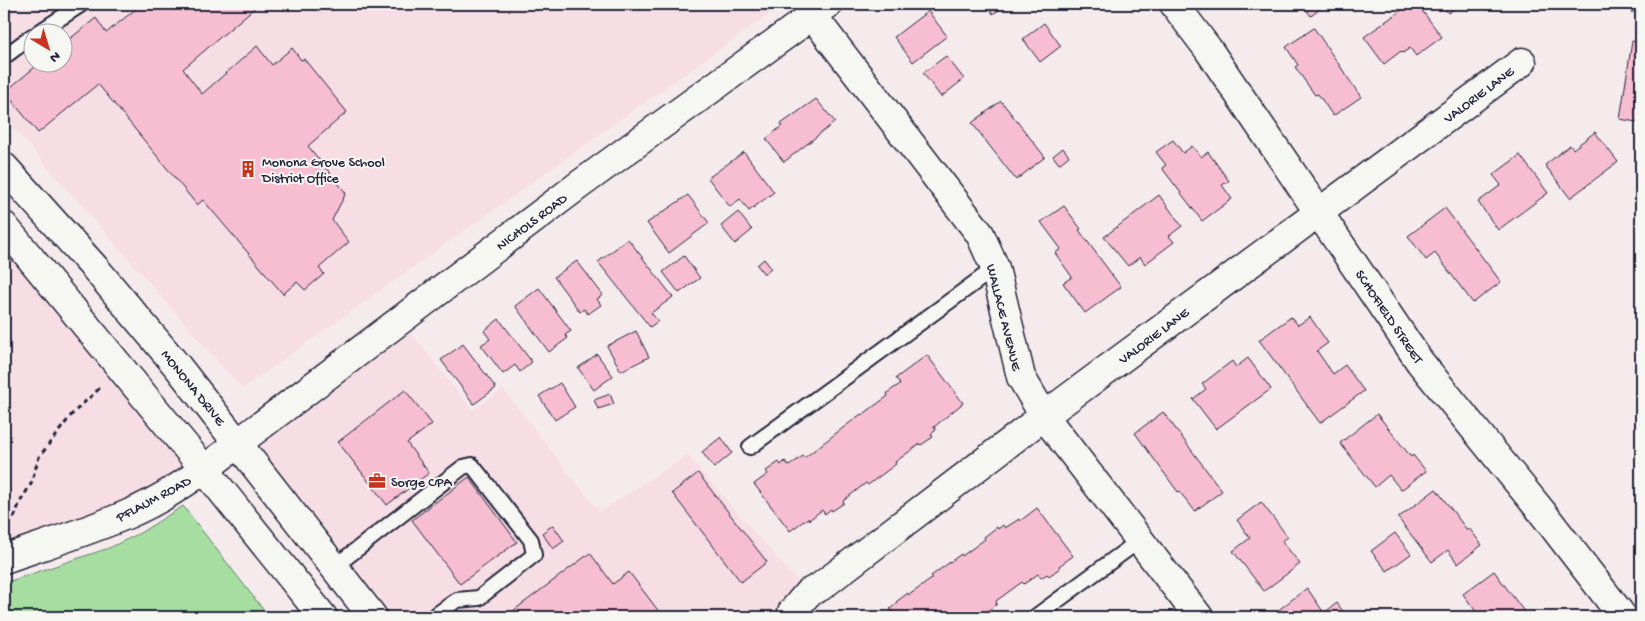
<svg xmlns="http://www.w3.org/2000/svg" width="1645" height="621" viewBox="0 0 1645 621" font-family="'Gochi Hand',sans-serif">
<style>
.built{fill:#f6dee4;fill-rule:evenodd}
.green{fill:#a6dea2;stroke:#64806e}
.building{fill:#f7bed2;stroke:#22223b}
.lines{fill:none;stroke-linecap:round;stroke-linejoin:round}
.service-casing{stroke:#22223b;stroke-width:18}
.minor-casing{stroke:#22223b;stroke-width:31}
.tertiary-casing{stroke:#22223b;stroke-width:31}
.path{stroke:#22223b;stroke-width:3;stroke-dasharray:5 4;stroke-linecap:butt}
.service{stroke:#f6f6f2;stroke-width:14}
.minor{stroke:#f6f6f2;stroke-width:28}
.tertiary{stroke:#f6f6f2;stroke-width:28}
.labels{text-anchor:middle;stroke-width:4;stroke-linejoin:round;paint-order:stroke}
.street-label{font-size:14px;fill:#22223b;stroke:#f6f6f2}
.poi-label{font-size:14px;fill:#22223b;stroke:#f6f6f2;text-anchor:start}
</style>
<rect width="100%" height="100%" fill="#f6ebec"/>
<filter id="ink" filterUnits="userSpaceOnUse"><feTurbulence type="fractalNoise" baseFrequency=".02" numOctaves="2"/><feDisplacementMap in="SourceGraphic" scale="10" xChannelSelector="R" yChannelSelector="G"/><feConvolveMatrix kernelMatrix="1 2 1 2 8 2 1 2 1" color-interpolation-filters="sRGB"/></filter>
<g filter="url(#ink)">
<g class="built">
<path d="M4,4H783L242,389L4,117ZM32,32H62V62H32Z"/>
<path d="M4,226L205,470L4,559Z"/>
<path d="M401,320L472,410L503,389L600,512L687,455L808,593L792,617H373L238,444Z"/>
</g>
<path class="green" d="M183,506L269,617H4V583L109,548L140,533Z"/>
<g class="building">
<path d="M142,4H259L183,69L202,94L257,46L272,65L292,48L301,60L304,59L347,112L308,146L346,193L332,220L349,242L319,268L324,274L305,290L297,282L283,294L203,200L197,205L98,84L38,133L5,92L41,62H62V45L96,18L106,33Z"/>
<path d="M986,4H1007L993,14Z"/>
<path d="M1302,4H1317L1321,8L1311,16Z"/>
<path d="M1410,4H1417L1442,37L1416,56L1410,48L1403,53L1401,51L1384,64L1364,37Z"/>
<path d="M1441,4H1461L1448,13Z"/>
<path d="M1624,4H1641L1632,13Z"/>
<path d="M928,11L947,36L913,62L894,37Z"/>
<path d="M1044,23L1061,46L1040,62L1023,39Z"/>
<path d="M1314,28L1361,97L1333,116L1318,94L1315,95L1295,67L1298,65L1286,47Z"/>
<path d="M1632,41L1641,43V123L1620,119Z"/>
<path d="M946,56L964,79L941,97L923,73Z"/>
<path d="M816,99L835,122L784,162L766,139L782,126L781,124Z"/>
<path d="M1001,101L1045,157L1016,180L972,123Z"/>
<path d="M1595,132L1618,162L1570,198L1545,165L1570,145L1573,149Z"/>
<path d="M1173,140L1183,153L1192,146L1201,157L1208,152L1229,181L1222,185L1232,199L1202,221L1162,168L1166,165L1156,152Z"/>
<path d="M1063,148L1069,156L1059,164L1053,156Z"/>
<path d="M744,152L774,192L749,211L740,199L730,207L708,178Z"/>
<path d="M1520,155L1548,193L1498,230L1478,202L1501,185L1493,175Z"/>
<path d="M688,195L709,223L669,253L647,223Z"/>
<path d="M1159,195L1182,226L1169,236L1174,242L1145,264L1140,257L1128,266L1104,237Z"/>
<path d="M1064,206L1081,229L1079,230L1121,287L1085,313L1063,283L1072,277L1055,253L1061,249L1041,222Z"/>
<path d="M1445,208L1501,282L1473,303L1435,253L1426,260L1408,236Z"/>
<path d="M738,212L752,230L735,244L721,226Z"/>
<path d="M628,239L673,297L651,313L658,321L650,327L598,262Z"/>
<path d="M684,256L700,278L679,293L663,272Z"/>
<path d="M764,259L771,268L764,274L757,265Z"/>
<path d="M577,261L603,295L597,299L601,305L588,314L584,309L580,312L554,277Z"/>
<path d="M539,288L571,331L565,335L568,338L549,352L515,306Z"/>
<path d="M1291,317L1298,325L1310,317L1328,343L1317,351L1333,374L1345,365L1364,391L1320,423L1259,340Z"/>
<path d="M499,319L532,362L520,372L515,365L503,374L481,345L490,339L484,331Z"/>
<path d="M636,331L649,357L621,371L607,346Z"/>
<path d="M463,344L496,388L474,404L441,360Z"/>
<path d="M597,354L613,376L594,390L578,368Z"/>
<path d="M927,355L963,403L934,427L936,430L931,434L933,437L921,445L920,444L895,462L896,464L868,485L866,483L843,501L844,503L832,511L831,509L825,514L822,510L809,520L808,518L790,531L754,484L768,474L766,471L779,462L781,465L785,461L789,466L803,456L804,458L861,414L862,415L888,396L887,393L900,384L896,378Z"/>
<path d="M1248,358L1271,389L1216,429L1193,399L1206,389L1202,384L1232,361L1236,367Z"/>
<path d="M560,383L575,407L555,420L539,396Z"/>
<path d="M405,390L432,424L407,443L429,473L387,505L338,442Z"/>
<path d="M610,394L614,404L598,409L594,400Z"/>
<path d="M1163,412L1222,491L1195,511L1179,491L1178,492L1135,433Z"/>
<path d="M1377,414L1411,457L1413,455L1426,471L1401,490L1389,475L1375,487L1340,443Z"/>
<path d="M721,437L732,453L714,468L702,452Z"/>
<path d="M698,473L767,562L741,582L672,493Z"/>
<path d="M469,477L517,542L460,584L412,520Z"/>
<path d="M1436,489L1467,530L1469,528L1482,545L1458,564L1448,550L1432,562L1398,518Z"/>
<path d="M1261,502L1288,537L1282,541L1300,564L1264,591L1233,551L1250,538L1237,520Z"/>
<path d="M1037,508L1073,556L1059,566L1060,568L1049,576L1047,574L1041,578L1038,574L1024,584L1022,582L996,601L997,604L979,617H885L893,612L890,609L897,603L896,602L908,593L909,595L933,578L931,576L961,554L962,556L985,539L984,537L997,527L998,529L1003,525L1005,528L1019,519L1020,521Z"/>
<path d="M553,525L564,541L553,549L542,533Z"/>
<path d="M1395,533L1411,554L1387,571L1371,551Z"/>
<path d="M590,553L613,584L629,572L663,617H505Z"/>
<path d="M1494,571L1528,617L1533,613L1536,617H1480L1463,594Z"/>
<path d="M1307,588L1324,613L1337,603L1347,617H1281L1276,612Z"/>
</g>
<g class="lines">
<g class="service-casing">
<g id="service">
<path d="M39,32L82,4"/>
<path d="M4,57L32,36"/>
<path d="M750,447L995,268"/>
<path d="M334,567L463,467L472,465L531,540L534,555L479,598L457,600L433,617"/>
<path d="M1035,617L1140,540"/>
</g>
</g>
<g class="minor-casing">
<g id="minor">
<path d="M1174,4L1208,49L1420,362L1542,512L1623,617"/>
<path d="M812,15L980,234L995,268L1021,377L1044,416L1199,617"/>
<path d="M792,617V612L808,593L820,587L1044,416L1522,62"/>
</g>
</g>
<g class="tertiary-casing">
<g id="tertiary">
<path d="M4,167L95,268L178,367L373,617"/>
<path d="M4,226L205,470L323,617"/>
<path d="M4,559C44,545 86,532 126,515C167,498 204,471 238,443L579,185L828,4"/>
</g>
</g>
<path class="path" d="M14,518L20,502L31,484L39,457L73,413L102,386"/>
<use href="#service" class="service"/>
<use href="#minor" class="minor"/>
<use href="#tertiary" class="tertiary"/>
</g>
</g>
<defs>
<g id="building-bare" transform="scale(1.35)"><path d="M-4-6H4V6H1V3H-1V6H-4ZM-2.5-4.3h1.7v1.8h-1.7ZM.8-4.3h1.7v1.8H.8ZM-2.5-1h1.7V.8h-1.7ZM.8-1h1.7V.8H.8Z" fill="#c8321e" stroke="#f6f6f2" stroke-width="2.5" paint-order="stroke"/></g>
<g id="office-bare" transform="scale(1.35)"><path d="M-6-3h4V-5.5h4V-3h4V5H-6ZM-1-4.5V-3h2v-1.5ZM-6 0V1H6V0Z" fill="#c8321e" stroke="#f6f6f2" stroke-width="2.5" paint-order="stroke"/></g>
</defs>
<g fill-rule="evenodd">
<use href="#building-bare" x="248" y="169"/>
<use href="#office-bare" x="377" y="481"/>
</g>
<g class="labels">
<g class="street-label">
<text transform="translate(1478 94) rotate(-37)" y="5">VALORIE LANE</text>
<text transform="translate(531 221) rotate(-37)" y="5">NICHOLS ROAD</text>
<text transform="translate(1390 316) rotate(56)" y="5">SCHOFIELD STREET</text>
<text transform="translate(1005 317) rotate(76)" y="5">WALLACE AVENUE</text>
<text transform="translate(1153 335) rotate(-37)" y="5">VALORIE LANE</text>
<text transform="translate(194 387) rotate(51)" y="5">MONONA DRIVE</text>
<text transform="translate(153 498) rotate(-28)" y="5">PFLAUM ROAD</text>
</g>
<g class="poi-label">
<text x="262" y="166">Monona Grove School<tspan x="262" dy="16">District Office</tspan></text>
<text x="391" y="486">Sorge CPA</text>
</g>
</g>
<rect width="1645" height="621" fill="none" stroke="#f6f6f2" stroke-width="20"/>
<rect x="10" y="10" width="1625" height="601" fill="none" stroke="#22223b" stroke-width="2" filter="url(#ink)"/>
<g transform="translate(48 48) rotate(142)"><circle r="24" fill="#f6f6f2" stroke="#a1a1a9"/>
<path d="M0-4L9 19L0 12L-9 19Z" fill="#c8321e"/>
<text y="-8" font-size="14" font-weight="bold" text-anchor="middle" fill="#22223b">N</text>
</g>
</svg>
